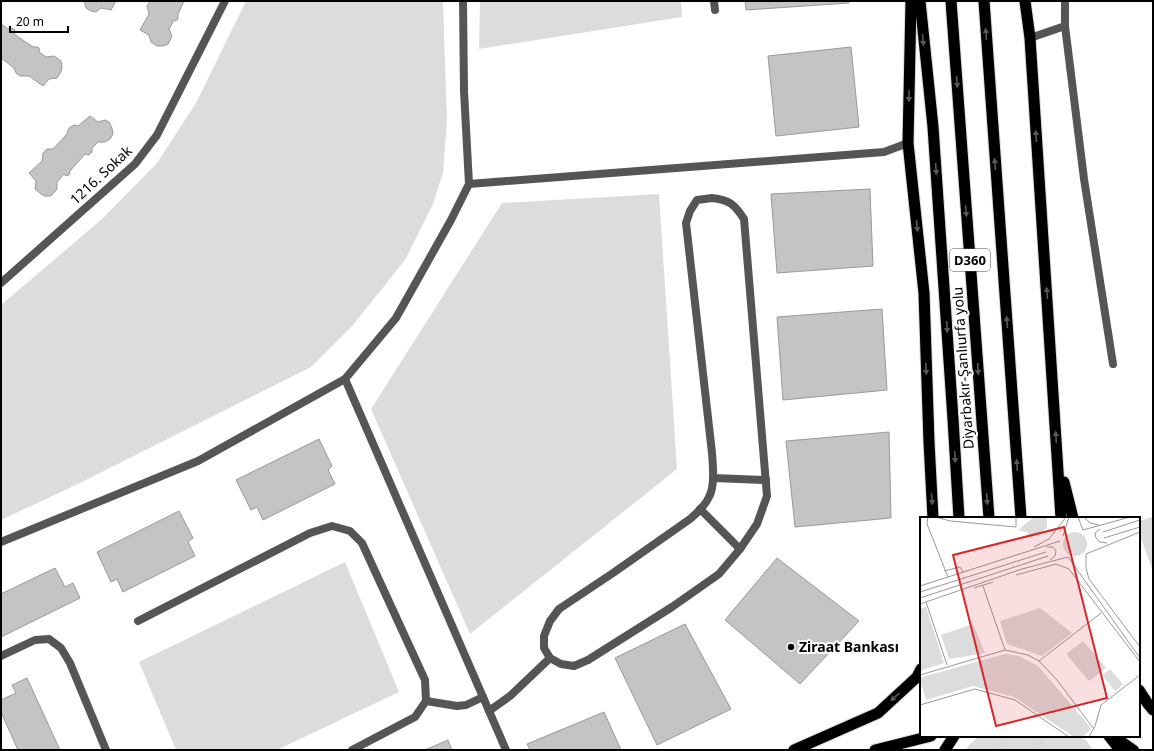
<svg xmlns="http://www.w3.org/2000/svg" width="1154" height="751" viewBox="0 0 1154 751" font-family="'Noto Sans',sans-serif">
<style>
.green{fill:#dcdcdc}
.building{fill:#c4c4c4;stroke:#999}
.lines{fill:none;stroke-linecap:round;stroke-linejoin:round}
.trunk-tunnel{stroke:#d9d9d9;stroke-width:11;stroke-dasharray:11 5.5;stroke-linecap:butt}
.primary-casing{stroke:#dbdbdb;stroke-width:12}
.trunk-casing{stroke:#dbdbdb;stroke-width:13}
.service{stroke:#555;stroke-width:8}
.minor{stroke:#555;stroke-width:8}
.primary{stroke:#000;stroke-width:10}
.trunk{stroke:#000;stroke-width:11}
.oneway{fill:#595959}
.poi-dot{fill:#000;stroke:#fff;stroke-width:1.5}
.labels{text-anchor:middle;stroke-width:4;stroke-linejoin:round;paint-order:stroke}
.shield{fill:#fff;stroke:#4c4c4c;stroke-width:1}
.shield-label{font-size:13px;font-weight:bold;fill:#000}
.street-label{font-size:14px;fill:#000;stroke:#fff}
.poi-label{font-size:14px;font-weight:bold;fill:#000;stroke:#fff;text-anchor:start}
.inset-road{fill:none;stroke:#999;stroke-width:1}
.view{fill:#d62828;fill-opacity:0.15;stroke:#d62828;stroke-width:2}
.inset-edge{fill:none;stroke:#000;stroke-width:2}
</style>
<rect width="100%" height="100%" fill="#fff"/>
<g class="green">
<path d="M246,1H443L447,121L443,173L433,204L405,260L353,325L311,367L80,483L1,520V305L102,219L157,163L196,103Z"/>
<path d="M480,1H681L682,17L479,49Z"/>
<path d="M659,194L677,469L470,634L371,409L502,203Z"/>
<path d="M1153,517V571L1139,533V521Z"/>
<path d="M345,562L399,692L277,750H176L139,662Z"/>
<path d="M979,736H1081L1086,740L1093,750H966L969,745Z"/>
</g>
<g class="building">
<path d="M84,1H116L111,10L101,8L96,12L91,11L86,8Z"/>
<path d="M150,1H184L178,14V19L176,21L174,20L169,29L172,36L168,44L163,46H157L151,42L149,35L140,30L149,14L147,6Z"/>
<path d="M745,1H849V3L746,10Z"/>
<path d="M1,24L8,29L11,28L15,30L14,34L33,47H38L40,50L38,51L46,57L54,56L61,61L62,67L61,72L57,78L49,79L43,86L29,76H20L16,73L14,68L1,58Z"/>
<path d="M851,47L859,127L776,136L768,56Z"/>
<path d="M90,116L98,122L105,120L109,122L112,128L113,134L110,139L105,142H98L92,148V152L89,155L85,154L70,171L69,175L66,176L64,174L57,182V189L51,196H45L41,194L35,189L36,181L29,173L42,161L43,153L47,149H53L67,134L69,128L74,125L78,126Z"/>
<path d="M870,189L873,266L777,273L771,194Z"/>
<path d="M882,309L887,390L783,400L777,317Z"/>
<path d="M889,432L891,518L795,527L786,441Z"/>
<path d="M319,439L332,466L328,470L335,484L263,520L257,507L251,510L236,480Z"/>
<path d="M179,511L193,538L188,542L195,556L123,592L117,579L111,582L97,552Z"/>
<path d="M777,558L859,621L800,684L725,620Z"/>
<path d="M55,568L65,587L73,583L80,598L1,637V594Z"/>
<path d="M685,624L731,709L657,745L615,658Z"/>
<path d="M27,678L60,750H18L1,712V700L16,693L12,685Z"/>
<path d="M604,712L621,750H530L527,744Z"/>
<path d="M448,740L452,750H425Z"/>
</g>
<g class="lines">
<g class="trunk-tunnel">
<path d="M1003,736L1004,750"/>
<path d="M1038,736L1040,750"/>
</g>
<g class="primary-casing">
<path id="primary" d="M1114,736L1134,750"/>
</g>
<g class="trunk-casing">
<g id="trunk">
<path d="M911,1L908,143L924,293L929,442L933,518"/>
<path d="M920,1L933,127L953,419L959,518"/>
<path d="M951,1L989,518"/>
<path d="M984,1L1021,518"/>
<path d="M1025,1L1030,38L1061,518"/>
<path d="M1064,482L1073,518"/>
<path d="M1139,690L1148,704L1153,710"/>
<path d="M1109,736L1117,746L1119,750"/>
<path d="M794,750L878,713L917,677L921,669"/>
<path d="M875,750L931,736"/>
<path d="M945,750L954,736"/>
</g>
</g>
<g class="service">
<path d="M714,1L715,10"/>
<path d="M1065,26L1084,179L1113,364"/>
<path d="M712,198C730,200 735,205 744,219L767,496L757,524L740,549L719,574L672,607L588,660L574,666L561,664L550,658L544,648V636L550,621L559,609L613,573L690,519C697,513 705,506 709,497C715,486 713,466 712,453L686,223L690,211L697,200Z"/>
<path d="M713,478L766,480"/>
<path d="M700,509L740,549"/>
<path d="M138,621L310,533L332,526L350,531L362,543L425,680L426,701L415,717L352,750"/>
<path d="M1,656L35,640L49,639L61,648L70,663L106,750"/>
<path d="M426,701L457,706L466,705L483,697"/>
<path d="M489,711L510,696L550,658"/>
</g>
<g class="minor">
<path d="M1030,38L1065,26V1"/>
<path d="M469,184L884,152L908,143"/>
<path d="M1,283L135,164L157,135L225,1"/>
<path d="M345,379L506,750"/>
<path d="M1,542L198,461L345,379L396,318L451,220L469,184L464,91L463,1"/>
</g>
<use href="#primary" class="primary"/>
<use href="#trunk" class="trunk"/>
</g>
<defs><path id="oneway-solid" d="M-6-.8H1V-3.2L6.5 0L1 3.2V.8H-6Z"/></defs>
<g class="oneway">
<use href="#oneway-solid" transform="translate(986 34) rotate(-94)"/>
<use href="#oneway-solid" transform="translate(923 40) rotate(85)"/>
<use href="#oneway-solid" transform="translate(957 82) rotate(86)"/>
<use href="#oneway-solid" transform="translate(909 96) rotate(91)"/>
<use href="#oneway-solid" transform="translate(1036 136) rotate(-94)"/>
<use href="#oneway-solid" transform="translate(995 164) rotate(-94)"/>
<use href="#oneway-solid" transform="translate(936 169) rotate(86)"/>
<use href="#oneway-solid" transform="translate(966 211) rotate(86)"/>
<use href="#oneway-solid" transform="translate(917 226) rotate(84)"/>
<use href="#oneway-solid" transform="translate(1047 293) rotate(-94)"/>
<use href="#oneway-solid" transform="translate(1007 322) rotate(-94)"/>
<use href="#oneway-solid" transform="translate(947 327) rotate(86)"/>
<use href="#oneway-solid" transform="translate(926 369) rotate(88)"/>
<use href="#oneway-solid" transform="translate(978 369) rotate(86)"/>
<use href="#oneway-solid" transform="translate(1056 437) rotate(-93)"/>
<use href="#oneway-solid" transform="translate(955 457) rotate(87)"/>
<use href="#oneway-solid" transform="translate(1017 465) rotate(-94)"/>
<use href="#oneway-solid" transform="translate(932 499) rotate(86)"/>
<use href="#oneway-solid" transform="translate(987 499) rotate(86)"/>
<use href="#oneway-solid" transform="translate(895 697) rotate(138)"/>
</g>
<circle class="poi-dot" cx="791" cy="647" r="4"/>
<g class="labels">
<rect class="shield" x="950" y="249" width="40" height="22" rx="3"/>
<g class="shield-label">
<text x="970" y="265">D360</text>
</g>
<g class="street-label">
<text transform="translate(101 175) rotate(-43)" y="5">1216. Sokak</text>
<text transform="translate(963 368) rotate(-94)" y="5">Diyarbakır-Şanlıurfa yolu</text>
</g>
<g class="poi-label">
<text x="799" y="652">Ziraat Bankası</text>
</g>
</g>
<g transform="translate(920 517)">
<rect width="220" height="220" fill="#fff"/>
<path d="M114,0H127V11L111,21L107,15L98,13ZM143 27a12 12 0 1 1 24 0a12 12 0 1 1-24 0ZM6,90L24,146L0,154V92ZM120,91L152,116L122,139L87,127L80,104ZM53,107L65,136L29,142L21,118ZM163,124L186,151L169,164L146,137ZM85,137L99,139L118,149L171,211L170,213L162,220H154L94,180L53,169L6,183L0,163L2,160ZM190,152L203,167L195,174L182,158Z" fill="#dcdcdc"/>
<path class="inset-road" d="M8,0L7,7L28,60M16,0L30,4L96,10V0M158,0L163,13M164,0L170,6L179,8M180,12L175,16L176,21L180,25L187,26M163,13L210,0M183,15L220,3M220,15L166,37V51L169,62L220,130M143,19L149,0M184,21L220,10M114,30L129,22L146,0M127,30H133L136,34L135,39L130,43M24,54L40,50L43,55M96,58L136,47L149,52L220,145M0,69L140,24M63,69L85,133M54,71L73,65M0,75L126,35M0,81L128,39M6,85L27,148M0,87L102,52L148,40L220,141M119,144L181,96M0,158L85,133L108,138L119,144L137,163L174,212M0,188L55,172L95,183L149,220M169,220L175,209L181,188L220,158"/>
<path class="view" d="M144,10L187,181L76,209L33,38Z"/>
<rect width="220" height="220" class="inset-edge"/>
</g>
<rect width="1154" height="751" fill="none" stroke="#000000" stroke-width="4"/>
<path d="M10 26v6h58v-6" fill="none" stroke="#000000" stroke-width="2"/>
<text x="16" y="26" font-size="12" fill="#000000" stroke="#ffffff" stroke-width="3" paint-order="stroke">20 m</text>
</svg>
